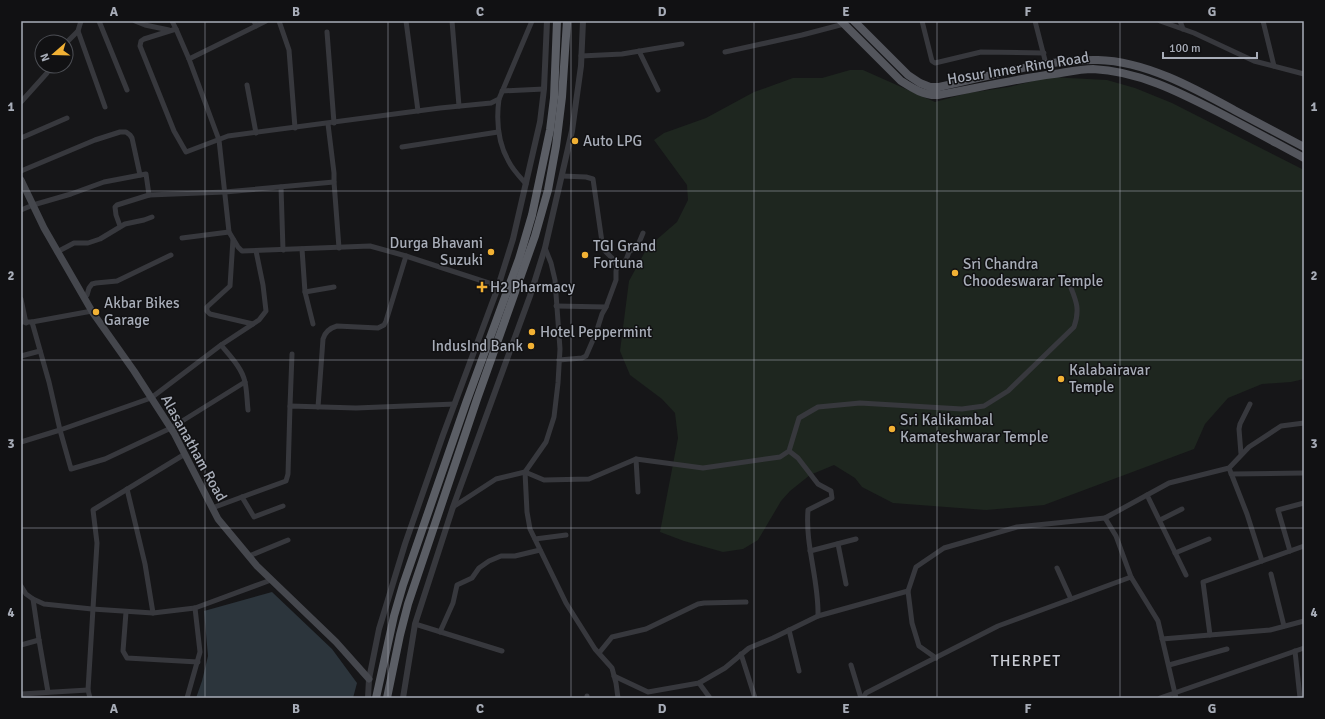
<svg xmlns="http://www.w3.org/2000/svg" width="1325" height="719" viewBox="0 0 1325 719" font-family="Signika,sans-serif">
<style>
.green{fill:#1e261f}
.water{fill:#2c353c}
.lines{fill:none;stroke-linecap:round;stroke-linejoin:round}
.minor{stroke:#37383d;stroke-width:5}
.tertiary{stroke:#37383d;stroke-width:6}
.secondary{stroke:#45474d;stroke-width:7}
.primary{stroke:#53555c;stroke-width:8}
.trunk{stroke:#5b5e65;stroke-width:8}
.grid{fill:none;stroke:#a8adb8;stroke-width:1;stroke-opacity:0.55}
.poi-dot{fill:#f2b134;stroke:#111113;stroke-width:1.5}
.labels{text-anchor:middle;stroke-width:3;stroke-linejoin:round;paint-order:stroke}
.street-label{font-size:15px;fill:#a8adb8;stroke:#111113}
.poi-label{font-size:15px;fill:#a8adb8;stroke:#111113;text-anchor:start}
.neighbourhood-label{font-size:16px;letter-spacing:1px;fill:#c9ccd4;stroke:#111113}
.neatline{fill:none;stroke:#a8adb8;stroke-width:1.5}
.grid-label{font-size:13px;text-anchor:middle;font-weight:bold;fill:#a8adb8}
</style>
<rect width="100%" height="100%" fill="#161618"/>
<path class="green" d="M850,70H863L935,102L968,93L1009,87L1049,77L1107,80L1135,88L1172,103L1304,170V379L1291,382L1262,384L1228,398L1205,424L1194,449L1044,505L986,510L893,503L862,487L855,478L834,465L810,475L790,491L781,501L758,540L743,549L723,552L684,541L660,532L678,438L675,413L662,399L630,375L620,351L629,281L647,248L677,222L688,200L687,185L654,140L664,133L706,118L754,92L793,78H822Z"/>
<path class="water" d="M272,592L332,649L357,683L353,698H196L202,681L208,656L204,611Z"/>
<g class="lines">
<g class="minor">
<path d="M99,21L127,90"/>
<path d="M135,21L145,25L169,30"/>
<path d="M172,21L176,29"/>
<path d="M254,21L256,26L266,21"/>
<path d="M279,21L289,50L295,128"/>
<path d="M406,21L418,111"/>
<path d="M452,21L459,106"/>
<path d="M922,21L932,61L935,63L981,52L1044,53"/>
<path d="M1035,21L1046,64"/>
<path d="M1160,21L1194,33L1254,61L1304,74"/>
<path d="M1180,21L1183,29"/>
<path d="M1263,21L1274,66"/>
<path d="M256,26L189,59L176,29L144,39L141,41L140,46L174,131L186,152L228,136L440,108L491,103L499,99L532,21"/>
<path d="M78,31L105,107"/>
<path d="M327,32L334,123"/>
<path d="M66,43L78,31L81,21"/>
<path d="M639,51L658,90"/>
<path d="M725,52L802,35L844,24"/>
<path d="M581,56L622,54L682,44"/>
<path d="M189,59L219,140L229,232L238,247L242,251L370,246L406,256L498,286"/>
<path d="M247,85L256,133"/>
<path d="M502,91L544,89"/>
<path d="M499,99C496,121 498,143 509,162C513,170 520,177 526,184"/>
<path d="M21,102L47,73L50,66"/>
<path d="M21,138L67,118"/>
<path d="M402,147L498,132"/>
<path d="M21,171L95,140L120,132H126L130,135L132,138L140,175"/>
<path d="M562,176L586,177L593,179L603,249L613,259L617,267"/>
<path d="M334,182L339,248"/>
<path d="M281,187L283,250"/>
<path d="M21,210L33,205L71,194L104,182L146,174L149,195L225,192L334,182V173L328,124"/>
<path d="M120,226L116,215L115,207L117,205L149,195"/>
<path d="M182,238L229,232"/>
<path d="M233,239L230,286L207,307V311L210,314L253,324"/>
<path d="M545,248L551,263L555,280L560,349L558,383L554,417L546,442L525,472L527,512L530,529L566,603L595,649L612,668L616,683L618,698"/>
<path d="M302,249L305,292L313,324"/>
<path d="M57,252L74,243H88L100,239L125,224L144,220L152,217"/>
<path d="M305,292L334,287"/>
<path d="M84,298L87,295L89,288L92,284L96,283L117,281L171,255"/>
<path d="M21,299L26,323"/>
<path d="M556,306L606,307L616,280V271L617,267L626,260L629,252L638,245L643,233"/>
<path d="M21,322H32L92,311"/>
<path d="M32,322L49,382L60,430L71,469L105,459L171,428L245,382"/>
<path d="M221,345C230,356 242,368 245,382C247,391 247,401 248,410"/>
<path d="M21,356L40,351"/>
<path d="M559,360L582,358L586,356L596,333L602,314L606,307"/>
<path d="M290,406L292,354"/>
<path d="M318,407L323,339C325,332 330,328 337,326L378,328L384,325L386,321L406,256"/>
<path d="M21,442L60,430L151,398L221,345L259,320L266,311L263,285L256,251"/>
<path d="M1241,454L1239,429L1240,424L1250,404"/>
<path d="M636,459L638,492"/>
<path d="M1229,468L1247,514L1262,561"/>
<path d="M1231,474L1304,473"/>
<path d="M127,489L145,564L153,613"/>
<path d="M1147,495L1186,575"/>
<path d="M242,497L254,517L283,506"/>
<path d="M453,507L496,479L525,472L544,480L589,479L636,459L703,468L780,457L789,451L799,418L818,407L860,403L962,409L984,406L1008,391L1074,327C1081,307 1075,299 1068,280"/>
<path d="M212,508L286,481L288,474L290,406L356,408L455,404"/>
<path d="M1105,518L1169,483L1229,468L1249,447L1281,426L1304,423"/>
<path d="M1160,520L1182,509"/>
<path d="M535,539L566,535"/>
<path d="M838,544L846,584"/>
<path d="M810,551L856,539"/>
<path d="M1290,551L1278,510L1304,503"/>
<path d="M1175,553L1209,539"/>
<path d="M249,556L288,540"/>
<path d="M1057,568L1071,599"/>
<path d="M1271,574L1284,626"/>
<path d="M21,586L26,594L33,599L44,604L92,609L153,613L195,608L271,580"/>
<path d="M33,599L39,640L48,692"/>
<path d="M126,612L123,651L127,658L198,662"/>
<path d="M818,616L908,591"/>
<path d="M415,624L502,651"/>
<path d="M789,630L799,671"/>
<path d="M440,632L453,603L457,585L472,578L479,568L489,561L501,556H515L540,550"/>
<path d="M1210,635L1203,582L1304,546"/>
<path d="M1162,639L1270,630L1304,621"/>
<path d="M21,645L39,640"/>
<path d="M1295,651L1300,698"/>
<path d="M599,653L612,637L646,629L698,604L704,603L746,602"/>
<path d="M741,654L755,698"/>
<path d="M936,658L919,646L912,623L908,591L916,567L944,548L1017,527L1105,518L1116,536L1131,577"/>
<path d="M851,665L861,698"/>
<path d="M1169,665L1227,649"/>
<path d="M614,676L648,692L699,683L725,668L749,648L773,638L818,616C819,580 805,546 808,510L832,498L831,491L818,484L798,458L789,451"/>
<path d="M699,683L710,698"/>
<path d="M21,694L88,690"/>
<path d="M587,696V698"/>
<path d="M90,698L88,690L97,543L93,510L185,454"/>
<path d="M187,698L200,652L195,608"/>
<path d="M863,698L866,693L998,626L1131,577L1158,621L1176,698"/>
<path d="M1160,698L1304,648"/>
</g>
<g class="tertiary">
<path d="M368,698L369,679L379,629L405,544L443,435L497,290L513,239L540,122L544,89L547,21"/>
<path d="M403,698L415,624L453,507L530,296L545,248L572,131L581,66L583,21"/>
</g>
<path class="secondary" d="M21,180L44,228L93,313L134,371L174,433L218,519L257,566L336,642L369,679"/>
<g class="primary">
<path d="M841,21L901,81C912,88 924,96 938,95C977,88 1015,79 1054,74C1067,72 1081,69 1093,69C1138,71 1179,92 1218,112C1247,127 1276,143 1304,158"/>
<path d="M854,21L908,75L920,83L930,87H939C991,76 1045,59 1098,60C1145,61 1194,88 1234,110C1257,122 1281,135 1304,147"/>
</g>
<g class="trunk">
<path d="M376,698L394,616L403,585L466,403L519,259L532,215L550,130L554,98L557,21"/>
<path d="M387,698L400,635L408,604L477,399L535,236L548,190L556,146L562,97L567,21"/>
</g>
</g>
<path class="grid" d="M205,21V698M388,21V698M571,21V698M754,21V698M937,21V698M1120,21V698M21,191H1304M21,360H1304M21,528H1304"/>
<g class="poi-dot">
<circle cx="575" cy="141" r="4"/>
<circle cx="491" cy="252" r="4"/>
<circle cx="585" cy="255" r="4"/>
<circle cx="955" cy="273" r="4"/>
<path d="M480 281h4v4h4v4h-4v4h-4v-4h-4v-4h4z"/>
<circle cx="96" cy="312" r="4"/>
<circle cx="532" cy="332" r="4"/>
<circle cx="531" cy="346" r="4"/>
<circle cx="1061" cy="379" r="4"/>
<circle cx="892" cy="429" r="4"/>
</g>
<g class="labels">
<g class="street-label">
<text transform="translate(1018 68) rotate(-9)" y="5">Hosur Inner Ring Road</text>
<text transform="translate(194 448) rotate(61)" y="5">Alasanatham Road</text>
</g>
<g class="poi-label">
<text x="583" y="146">Auto LPG</text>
<text x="483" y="248" text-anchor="end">Durga Bhavani<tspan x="483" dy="17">Suzuki</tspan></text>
<text x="593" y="251">TGI Grand<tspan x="593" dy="17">Fortuna</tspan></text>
<text x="963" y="269">Sri Chandra<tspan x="963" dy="17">Choodeswarar Temple</tspan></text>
<text x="490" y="292">H2 Pharmacy</text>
<text x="104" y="308">Akbar Bikes<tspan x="104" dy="17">Garage</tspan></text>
<text x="540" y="337">Hotel Peppermint</text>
<text x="523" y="351" text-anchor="end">IndusInd Bank</text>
<text x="1069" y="375">Kalabairavar<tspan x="1069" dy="17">Temple</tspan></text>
<text x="900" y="425">Sri Kalikambal<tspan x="900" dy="17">Kamateshwarar Temple</tspan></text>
</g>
<g class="neighbourhood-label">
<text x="1026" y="666">THERPET</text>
</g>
</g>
<rect width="1325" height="719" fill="none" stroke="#111113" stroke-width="44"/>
<g transform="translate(54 54) rotate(250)"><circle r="19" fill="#111113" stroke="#4d4f55"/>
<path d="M0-3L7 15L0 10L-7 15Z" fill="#f2b134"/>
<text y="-6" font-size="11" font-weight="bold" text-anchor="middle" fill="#a8adb8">N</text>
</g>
<path d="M1163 52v6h94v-6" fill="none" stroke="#a8adb8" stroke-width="2"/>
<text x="1169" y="52" font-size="12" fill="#a8adb8" stroke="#111113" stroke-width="3" paint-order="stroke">100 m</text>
<rect x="22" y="22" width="1281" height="675" class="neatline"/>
<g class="grid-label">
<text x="114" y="16">A</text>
<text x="296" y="16">B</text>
<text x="480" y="16">C</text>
<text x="662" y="16">D</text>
<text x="846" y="16">E</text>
<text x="1028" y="16">F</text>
<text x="1212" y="16">G</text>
<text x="11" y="111">1</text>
<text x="1314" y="111">1</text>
<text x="11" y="280">2</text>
<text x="1314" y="280">2</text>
<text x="11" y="448">3</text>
<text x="1314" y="448">3</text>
<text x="11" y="617">4</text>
<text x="1314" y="617">4</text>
<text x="114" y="713">A</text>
<text x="296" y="713">B</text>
<text x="480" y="713">C</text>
<text x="662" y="713">D</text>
<text x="846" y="713">E</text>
<text x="1028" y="713">F</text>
<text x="1212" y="713">G</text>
</g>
</svg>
